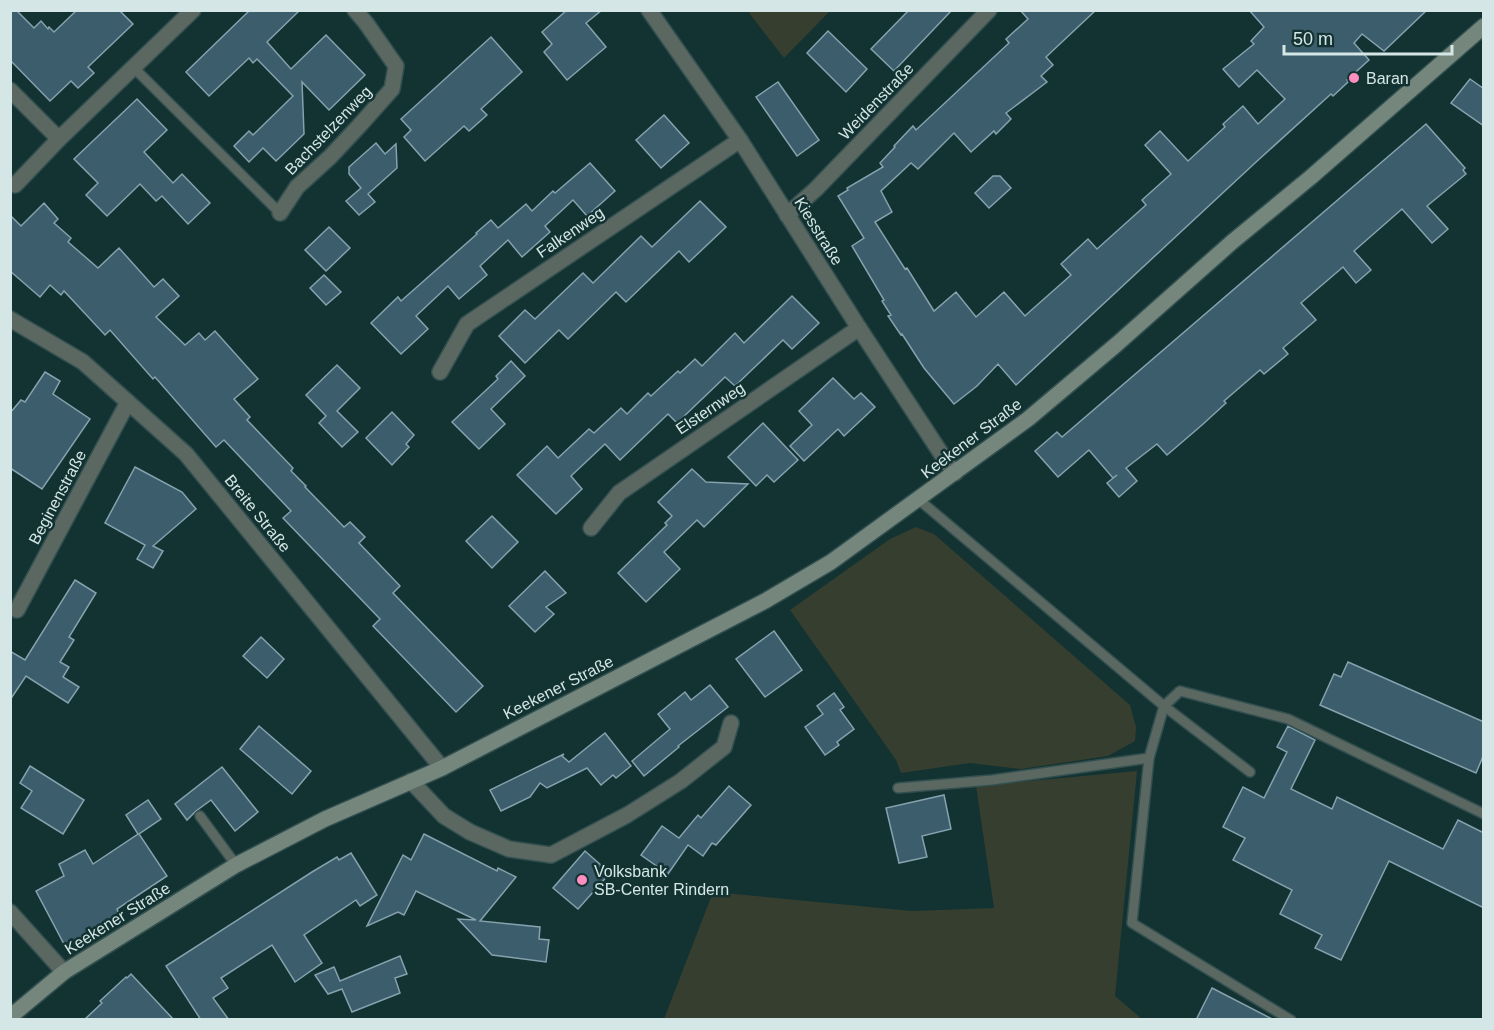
<svg xmlns="http://www.w3.org/2000/svg" width="1494" height="1030" viewBox="0 0 1494 1030" font-family="Arial,sans-serif">
<style>
.green{fill:#363e2f}
.building{fill:#3c5d6b;stroke:#85a2ae;stroke-width:1.5}
.lines{fill:none;stroke-linecap:round;stroke-linejoin:round}
.lane-casing{stroke:#324f4f;stroke-width:12}
.street-casing{stroke:#324f4f;stroke-width:18}
.secondary-casing{stroke:#324f4f;stroke-width:18}
.lane{stroke:#5b6761;stroke-width:9}
.street{stroke:#5b6761;stroke-width:15}
.secondary{stroke:#75877d;stroke-width:15}
.poi-dot{fill:#fd8ebf;stroke:#133232;stroke-width:2}
.labels{text-anchor:middle;stroke-width:5;stroke-linejoin:round;paint-order:stroke}
.poi-label{font-size:16px;fill:#d5e6e6;stroke:#133232;text-anchor:start}
.street-label{font-size:16px;fill:#d5e6e6;stroke:#133232}
</style>
<rect width="100%" height="100%" fill="#133232"/>
<g class="green">
<path d="M751,10H830V11L784,58L749,13Z"/>
<path d="M916,527L934,534L1130,705L1136,727L1135,741L1108,756L1021,769L970,763L901,773L896,760L790,610L890,539Z"/>
<path d="M1137,771L1115,996L1142,1019H664L713,892L912,911L994,908L976,786Z"/>
</g>
<g class="building">
<path d="M10,10H16L34,28L41,21L48,29L49,27L54,32L77,10H119L133,24L88,67L94,73L78,88L71,81L50,101L10,60Z"/>
<path d="M250,10H300L267,42L291,69L326,35L365,75L329,110L302,82L304,134L276,161L263,148L249,162L234,146L249,131L253,135L293,96L257,59L253,63L249,58L209,96L186,72Z"/>
<path d="M567,10H602L586,23L606,47L567,80L544,52L552,44L542,32Z"/>
<path d="M909,10H952L894,71L871,49Z"/>
<path d="M1020,10H1096L1046,57L1053,65L1041,76L1047,82L1006,113L1011,119L996,134L994,131L971,152L954,133L918,169L911,163L881,191L892,212L875,222L905,269L907,268L934,311L956,292L976,317L1004,292L1025,316L1027,314L1071,275L1061,264L1088,239L1097,249L1146,205L1142,200L1171,174L1145,145L1160,131L1188,161L1225,127L1223,124L1243,106L1258,124L1285,99L1257,70L1239,87L1223,69L1254,44L1251,41L1264,27L1249,10H1427L1384,51L1362,34L1354,43L1369,60L1347,80L1348,82L1333,96L1331,94L1255,163L1016,385L998,364L977,386L954,404L924,368L902,334L901,335L888,316L891,315L882,301L884,300L852,246L864,238L838,196L848,190L847,188L883,167L880,163L895,147L894,146L913,126L916,130L1009,43L1006,39L1028,19Z"/>
<path d="M828,31L867,69L846,92L807,53Z"/>
<path d="M491,37L522,72L481,109L487,115L469,131L464,126L425,161L404,137L411,130L401,119Z"/>
<path d="M1470,79L1484,89V126L1451,103Z"/>
<path d="M778,82L819,140L797,156L756,97Z"/>
<path d="M137,99L167,130L144,152L173,183L182,174L210,203L188,224L162,196L156,201L140,184L107,216L86,195L98,183L74,159Z"/>
<path d="M664,115L689,143L661,168L636,140Z"/>
<path d="M1426,124L1465,168L1463,170L1466,174L1427,206L1448,229L1432,243L1402,209L1354,251L1371,270L1356,283L1343,267L1301,303L1316,320L1283,348L1288,354L1264,374L1260,370L1224,401L1226,403L1202,425L1167,455L1157,444L1126,468L1137,481L1119,497L1107,483L1117,475L1113,478L1089,450L1058,477L1035,451L1057,432L1062,437Z"/>
<path d="M376,143L385,154L396,144L397,168L368,194L375,202L359,215L346,201L361,188L349,174V167Z"/>
<path d="M590,163L615,191L587,216L573,200L545,226L550,232L522,257L508,240L480,266L487,275L459,299L448,286L416,316L428,329L401,354L371,323L398,297L401,301L477,234L476,233L491,220L498,228L526,204L532,211L553,191L555,193Z"/>
<path d="M993,176H1000L1011,188L989,208L975,193Z"/>
<path d="M700,201L726,227L689,262L679,251L626,302L616,292L568,339L559,330L525,363L499,336L525,310L535,319L583,273L593,283L641,236L652,247Z"/>
<path d="M44,203L58,219L54,223L71,238L68,242L98,268L119,248L154,287L163,279L179,296L156,317L185,345L199,333L205,340L215,331L258,379L234,399L250,417L247,420L293,468L291,471L306,486L305,487L344,527L350,522L365,537L359,543L400,586L393,593L483,686L456,712L373,626L380,619L283,518L291,511L224,440L216,447L155,377L153,379L110,330L105,335L64,291L61,295L50,285L40,297L10,271V215L21,226Z"/>
<path d="M329,227L350,248L326,271L305,250Z"/>
<path d="M324,275L341,292L326,305L310,288Z"/>
<path d="M792,296L819,323L792,349L783,340L735,386L725,377L677,423L668,414L620,460L605,444L571,476L582,489L556,514L517,475L547,446L558,458L589,429L594,433L621,408L627,414L648,393L651,396L678,371L680,373L695,359L702,366L735,333L744,343Z"/>
<path d="M511,361L525,376L491,409L505,424L479,449L452,422L498,379L496,376Z"/>
<path d="M337,365L360,388L337,411L358,432L342,447L319,423L326,416L306,395Z"/>
<path d="M45,372L60,381L53,394L90,419L42,489L10,468V413L21,400L25,402Z"/>
<path d="M833,378L854,399L861,393L875,407L844,436L838,429L804,461L790,446L812,425L799,411Z"/>
<path d="M392,412L414,435L406,444L409,447L392,465L366,438Z"/>
<path d="M763,423L798,460L774,482L767,475L756,486L728,457Z"/>
<path d="M135,467L182,492L196,509L153,546L163,551L153,568L137,559L145,545L105,523Z"/>
<path d="M692,469L706,482L748,484L704,527L697,520L664,552L680,569L646,602L618,573L667,525L665,523L672,516L658,502Z"/>
<path d="M492,516L518,542L492,568L466,541Z"/>
<path d="M545,571L566,593L546,607L554,614L535,632L509,606Z"/>
<path d="M75,580L96,593L69,637L74,640L60,662L69,667L63,677L79,687L68,703L26,676L10,700V651L25,660Z"/>
<path d="M774,631L802,670L765,697L736,659Z"/>
<path d="M261,637L284,659L267,678L243,656Z"/>
<path d="M1348,662L1484,722V754L1476,773L1320,705L1334,674L1341,677Z"/>
<path d="M710,685L728,707L678,746L679,747L644,776L632,761L670,729L658,714L685,692L691,700Z"/>
<path d="M834,693L844,707L840,710L854,729L837,742L839,745L825,755L805,727L823,714L817,706Z"/>
<path d="M259,726L311,771L292,794L240,749Z"/>
<path d="M1288,726L1315,740L1291,789L1332,809L1337,797L1443,849L1458,820L1484,833V908L1389,861L1341,960L1315,948L1322,935L1280,914L1292,890L1233,860L1245,838L1223,827L1243,787L1264,798L1287,752L1277,747Z"/>
<path d="M605,733L631,766L616,778L613,775L601,785L587,768L547,788L540,783L530,797L501,811L490,790L564,754L562,756L569,762Z"/>
<path d="M30,766L84,800L63,834L21,808L32,791L20,783Z"/>
<path d="M222,767L258,812L235,831L211,800L196,811L187,820L175,804Z"/>
<path d="M729,786L751,805L716,845L712,843L703,856L688,845L668,874L641,855L662,826L679,838L698,815L701,818Z"/>
<path d="M944,795L951,829L922,836L927,857L899,863L886,808Z"/>
<path d="M148,800L161,819L139,834L167,876L117,909L120,916L65,946L36,891L64,876L59,864L85,850L93,864L138,834L126,815Z"/>
<path d="M424,834L497,871L498,868L516,877L480,921L540,927L539,939L549,940L546,962L492,955L458,919L476,920L416,891L404,915L398,912L367,926L403,855L411,860Z"/>
<path d="M585,851L610,873L578,909L553,888Z"/>
<path d="M351,853L377,895L360,906L356,900L304,935L322,963L295,982L272,945L221,978L228,988L213,998L229,1020H201L166,966L312,872L337,857L339,860Z"/>
<path d="M400,956L407,974L395,978L400,993L352,1012L342,989L328,994L315,975L334,967L340,981Z"/>
<path d="M131,974L174,1020H84L102,1003L100,1001L126,977L127,978Z"/>
<path d="M1212,988L1274,1020H1196Z"/>
</g>
<g class="lines">
<g class="lane-casing">
<g id="lane">
<path d="M133,67L280,213"/>
<path d="M918,499L1164,706L1250,772"/>
<path d="M1149,758L1132,923L1291,1020"/>
<path d="M898,788L992,780L1149,758L1164,706L1180,691L1288,719L1484,814"/>
<path d="M200,816L236,865"/>
</g>
</g>
<g class="street-casing">
<g id="street">
<path d="M649,10L740,140L859,328L946,461L955,473"/>
<path d="M10,90L59,139"/>
<path d="M15,185L59,139L193,10"/>
<path d="M280,213L297,187L330,157L359,126L392,89L396,66L366,23L355,10"/>
<path d="M787,215L816,189L989,10"/>
<path d="M10,319L83,362L186,454L442,768"/>
<path d="M440,372L467,324L740,140"/>
<path d="M591,528L619,493L859,328"/>
<path d="M17,610L128,402"/>
<path d="M411,781L444,816L470,832L509,849L551,855L627,815L681,781L724,747L731,723"/>
<path d="M10,912L64,972"/>
</g>
</g>
<g class="secondary-casing">
<path id="secondary" d="M10,1017L64,972L236,865L325,819L442,768L765,601L831,562L1028,419L1117,344L1232,242L1311,177L1484,26"/>
</g>
<use href="#lane" class="lane"/>
<use href="#street" class="street"/>
<use href="#secondary" class="secondary"/>
</g>
<g class="poi-dot">
<circle cx="1354" cy="78" r="6"/>
<circle cx="582" cy="880" r="6"/>
</g>
<g class="labels">
<g class="poi-label">
<text x="1366" y="84">Baran</text>
<text x="594" y="877">Volksbank<tspan x="594" dy="18">SB-Center Rindern</tspan></text>
</g>
<g class="street-label">
<text transform="translate(876 101) rotate(-46)" y="6">Weidenstraße</text>
<text transform="translate(328 130) rotate(-46)" y="6">Bachstelzenweg</text>
<text transform="translate(819 231) rotate(58)" y="6">Kiesstraße</text>
<text transform="translate(570 232) rotate(-34)" y="6">Falkenweg</text>
<text transform="translate(710 408) rotate(-34)" y="6">Elsternweg</text>
<text transform="translate(971 438) rotate(-37)" y="6">Keekener Straße</text>
<text transform="translate(57 497) rotate(-62)" y="6">Beginenstraße</text>
<text transform="translate(258 513) rotate(51)" y="6">Breite Straße</text>
<text transform="translate(558 687) rotate(-27)" y="6">Keekener Straße</text>
<text transform="translate(117 918) rotate(-32)" y="6">Keekener Straße</text>
</g>
</g>
<rect width="1494" height="1030" fill="none" stroke="#d5e6e6" stroke-width="24"/>
<path d="M1284 45v9h168v-9" fill="none" stroke="#d5e6e6" stroke-width="3"/>
<text x="1293" y="45" font-size="18" fill="#d5e6e6" stroke="#133232" stroke-width="4.5" paint-order="stroke">50 m</text>
</svg>
